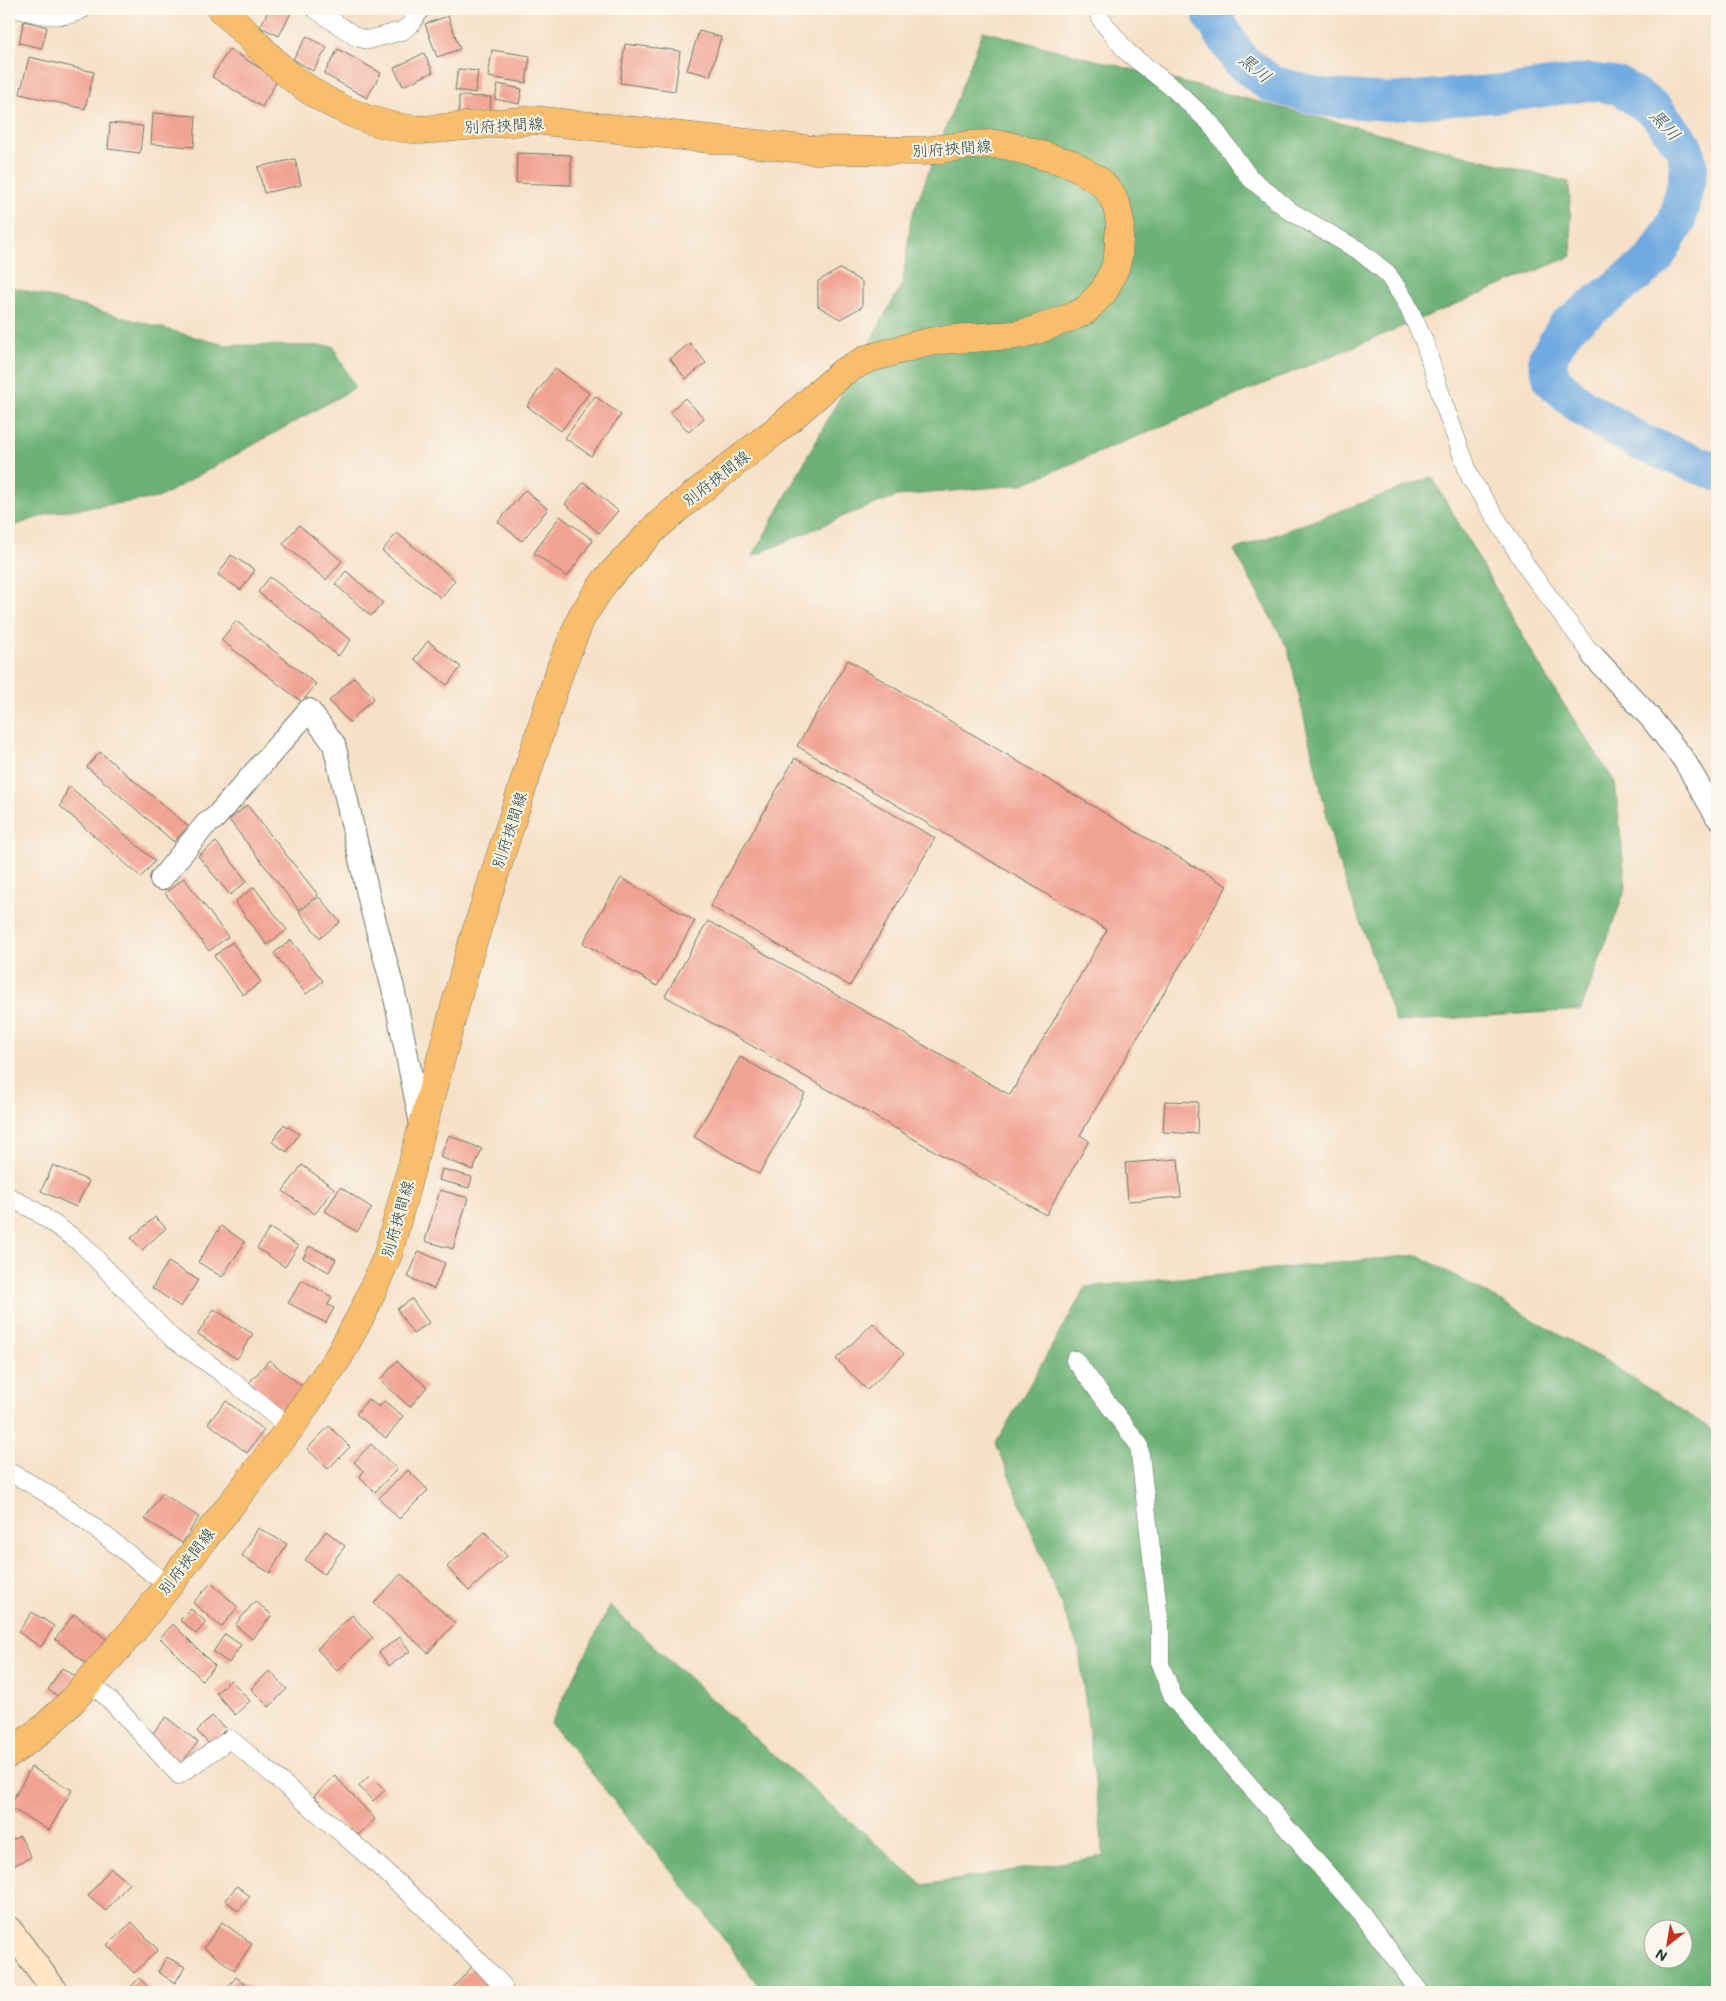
<svg xmlns="http://www.w3.org/2000/svg" width="1726" height="2001" viewBox="0 0 1726 2001" font-family="Mali,'Klee One',sans-serif">
<style>
.forest{fill:#6cb176;stroke:#467755;fill-rule:evenodd}
.lines{fill:none;stroke-linecap:round;stroke-linejoin:round}
.river{stroke:#70aae0;stroke-width:38}
.building{fill:#f1a393}
.minor-casing{stroke:#6a7667;stroke-width:19}
.tertiary-casing{stroke:#6a7667;stroke-width:24}
.secondary-casing{stroke:#6a7667;stroke-width:27}
.primary-casing{stroke:#6a7667;stroke-width:29}
.minor{stroke:#fff;stroke-width:18}
.tertiary{stroke:#fff;stroke-width:22}
.secondary{stroke:#fde5c5;stroke-width:25}
.primary{stroke:#f9be6d;stroke-width:28}
.labels{text-anchor:middle;stroke-width:4;stroke-linejoin:round;paint-order:stroke}
.street-label{font-size:16px;fill:#1f3d34;stroke:#fbf7ec}
.water-label{font-size:18px;font-style:italic;fill:#375e68;stroke:#fbf7ec}
</style>
<rect width="100%" height="100%" fill="#fbf7ec"/>
<filter id="ink" filterUnits="userSpaceOnUse"><feTurbulence type="fractalNoise" baseFrequency=".02" numOctaves="2"/><feDisplacementMap in="SourceGraphic" scale="10" xChannelSelector="R" yChannelSelector="G"/><feConvolveMatrix kernelMatrix="1 2 1 2 8 2 1 2 1" color-interpolation-filters="sRGB"/></filter>
<filter id="wash" filterUnits="userSpaceOnUse"><feTurbulence type="fractalNoise" baseFrequency=".0096" numOctaves="4" result="noise"/><feDisplacementMap in="SourceGraphic" scale="20" xChannelSelector="R" yChannelSelector="G"/><feGaussianBlur stdDeviation="1.12" result="paint"/><feColorMatrix in="noise" values="0 0 0 0 0 0 0 0 0 0 0 0 0 0 0 0 0 1.4 0 .05"/><feComposite in="paint" operator="in"/></filter>
<g filter="url(#wash)">
<rect width="100%" height="100%" fill="#f6e0c7"/>
<g class="forest">
<path d="M983,31L1569,182L1572,256L1020,485L897,496L849,514L753,556L903,282L911,218Z"/>
<path d="M9,286L224,345L333,346L355,388L158,498L55,512L9,527Z"/>
<path d="M1432,477L1548,680L1615,782L1626,888L1581,1010L1396,1022L1336,855L1288,649L1234,550Z"/>
<path d="M1418,1255L1603,1359L1717,1433V1992H763L699,1906L551,1723L610,1606L772,1754L923,1885L1104,1856L1079,1649L996,1443L1086,1287ZM1654,1928H1684V1958H1654Z"/>
</g>
<g class="lines">
<path class="river" d="M1210,9L1212,16L1240,60L1271,84L1320,97L1388,102L1505,93L1590,82L1620,86L1655,110L1684,146L1689,169L1677,221L1654,260L1566,327L1547,359L1552,380L1582,407L1642,443L1717,472"/>
</g>
<g id="blocks">
<g class="building">
<path d="M269,9H293L279,36L260,27Z"/>
<path d="M448,16L460,49L437,57L425,24Z"/>
<path d="M24,21L47,27L42,48L19,43Z"/>
<path d="M699,31L721,37L710,76L687,70Z"/>
<path d="M307,36L327,48L313,71L293,59Z"/>
<path d="M625,44L680,51L675,91L620,83Z"/>
<path d="M229,49L278,79L262,107L212,77Z"/>
<path d="M338,49L381,73L367,98L324,74Z"/>
<path d="M492,50L530,56L526,83L488,77Z"/>
<path d="M424,53L433,72L403,86L394,68Z"/>
<path d="M29,57L94,72L85,109L20,94Z"/>
<path d="M458,69L478,71L475,93L455,90Z"/>
<path d="M498,84L522,89L519,104L495,99Z"/>
<path d="M459,96L491,97L490,114L459,113Z"/>
<path d="M153,113L196,116L194,147L151,144Z"/>
<path d="M110,123L143,126L140,153L108,149Z"/>
<path d="M517,153L571,155V185L516,183Z"/>
<path d="M295,159L301,185L264,193L258,167Z"/>
<path d="M840,269L862,282V307L840,319L818,306V281Z"/>
<path d="M690,343L706,363L686,379L670,359Z"/>
<path d="M555,368L589,393L561,431L527,406Z"/>
<path d="M595,396L621,415L591,456L565,438Z"/>
<path d="M685,398L704,418L689,432L670,412Z"/>
<path d="M584,482L618,511L599,533L565,504Z"/>
<path d="M525,490L548,509L522,541L498,522Z"/>
<path d="M560,516L593,540L567,577L534,553Z"/>
<path d="M299,525L342,561L326,580L283,544Z"/>
<path d="M397,533L455,580L441,598L382,551Z"/>
<path d="M231,555L255,570L241,590L218,575Z"/>
<path d="M346,571L383,603L371,616L335,584Z"/>
<path d="M270,577L351,640L338,656L258,592Z"/>
<path d="M236,621L316,684L302,702L221,640Z"/>
<path d="M428,641L461,667L447,685L414,659Z"/>
<path d="M848,660L1227,886L1080,1135L1089,1141L1046,1215L665,996L708,921L1010,1095L1107,930L797,746Z"/>
<path d="M354,677L374,698L349,722L329,701Z"/>
<path d="M100,752L188,826L174,842L87,767Z"/>
<path d="M795,758L935,838L850,986L710,906Z"/>
<path d="M69,786L155,861L141,877L60,806Z"/>
<path d="M247,805L318,895L299,910L229,820Z"/>
<path d="M216,842L247,881L230,895L198,856Z"/>
<path d="M184,878L228,937L209,951L165,893Z"/>
<path d="M621,878L695,921L657,986L583,943Z"/>
<path d="M254,887L287,930L267,945L235,902Z"/>
<path d="M319,897L340,922L320,938L299,912Z"/>
<path d="M291,940L323,981L306,994L274,953Z"/>
<path d="M232,942L261,982L243,995L214,956Z"/>
<path d="M740,1057L805,1094L759,1174L694,1137Z"/>
<path d="M1165,1101L1198,1102L1197,1134L1163,1132Z"/>
<path d="M284,1124L299,1134L287,1152L272,1142Z"/>
<path d="M449,1135L482,1149L473,1170L440,1157Z"/>
<path d="M1178,1159L1181,1197L1128,1201L1125,1163Z"/>
<path d="M53,1165L89,1181L76,1207L41,1191Z"/>
<path d="M302,1165L334,1188L315,1214L283,1191Z"/>
<path d="M442,1169L472,1177L469,1188L439,1180Z"/>
<path d="M340,1187L372,1208L357,1232L325,1211Z"/>
<path d="M440,1190L468,1198L453,1249L425,1241Z"/>
<path d="M9,1204L12,1225L9,1226Z"/>
<path d="M155,1217L166,1228L142,1250L131,1238Z"/>
<path d="M221,1226L245,1242L222,1277L198,1262Z"/>
<path d="M270,1228L298,1246L285,1267L257,1248Z"/>
<path d="M309,1246L336,1259L329,1272L303,1258Z"/>
<path d="M419,1251L445,1263L434,1289L408,1277Z"/>
<path d="M168,1262L198,1280L181,1307L152,1288Z"/>
<path d="M302,1280L332,1297L328,1305L334,1308L326,1323L288,1303Z"/>
<path d="M412,1299L429,1323L413,1334L397,1309Z"/>
<path d="M214,1309L253,1334L237,1359L198,1334Z"/>
<path d="M873,1323L904,1354L867,1390L836,1359Z"/>
<path d="M269,1360L304,1388L284,1412L249,1383Z"/>
<path d="M397,1361L427,1387L410,1407L380,1380Z"/>
<path d="M368,1399L379,1407L384,1401L403,1416L386,1438L356,1414Z"/>
<path d="M226,1401L264,1430L247,1453L208,1423Z"/>
<path d="M329,1426L350,1447L328,1469L307,1449Z"/>
<path d="M371,1444L397,1469L375,1492L360,1477L363,1471L354,1462Z"/>
<path d="M408,1470L428,1490L399,1519L379,1498Z"/>
<path d="M162,1493L199,1517L182,1543L145,1519Z"/>
<path d="M258,1528L287,1544L270,1573L242,1556Z"/>
<path d="M326,1531L345,1546L324,1574L305,1560Z"/>
<path d="M485,1532L507,1556L469,1591L447,1567Z"/>
<path d="M401,1574L455,1623L428,1653L374,1603Z"/>
<path d="M211,1583L238,1607L221,1627L193,1603Z"/>
<path d="M255,1601L272,1615L252,1639L235,1625Z"/>
<path d="M191,1609L206,1622L196,1634L180,1620Z"/>
<path d="M32,1612L54,1626L41,1647L18,1632Z"/>
<path d="M74,1614L115,1646L96,1671L55,1639Z"/>
<path d="M352,1615L373,1638L337,1671L317,1649Z"/>
<path d="M173,1624L215,1666L202,1680L160,1638Z"/>
<path d="M225,1634L241,1645L229,1663L213,1652Z"/>
<path d="M400,1637L410,1651L389,1666L379,1652Z"/>
<path d="M62,1668L80,1679L66,1701L48,1690Z"/>
<path d="M269,1671L287,1689L269,1707L251,1689Z"/>
<path d="M231,1680L250,1701L235,1715L216,1693Z"/>
<path d="M212,1716L226,1729L210,1745L197,1731Z"/>
<path d="M166,1717L198,1742L180,1765L148,1739Z"/>
<path d="M31,1767L72,1790L49,1830L9,1807Z"/>
<path d="M370,1775L385,1790L373,1801L359,1786Z"/>
<path d="M335,1776L375,1819L355,1838L314,1796Z"/>
<path d="M20,1836L31,1857L9,1868V1841Z"/>
<path d="M111,1868L129,1883L106,1911L88,1896Z"/>
<path d="M237,1886L250,1896L238,1911L225,1900Z"/>
<path d="M132,1922L158,1950L134,1973L107,1945Z"/>
<path d="M222,1922L252,1944L234,1970L204,1948Z"/>
<path d="M167,1957L185,1967L175,1983L158,1972Z"/>
<path d="M473,1966L490,1982L480,1992H449Z"/>
<path d="M236,1977L256,1992H224Z"/>
<path d="M139,1978L153,1992H133L129,1989Z"/>
</g>
</g>
</g>
<g filter="url(#ink)">
<use href="#blocks" fill-opacity="0" stroke="#6a7667" stroke-width="1"/>
<g class="lines">
<g class="minor-casing">
<g id="minor">
<path d="M17,9C40,14 62,21 83,9"/>
<path d="M315,9L356,37L368,40L402,31L410,25L421,9"/>
<path d="M1097,9L1102,21L1127,52L1174,89L1210,123L1249,177L1290,211L1358,250L1387,273L1406,302L1424,341L1443,402L1471,479L1531,573L1593,656"/>
<path d="M9,1197L34,1210L81,1243L172,1338L226,1376L290,1428"/>
<path d="M1075,1360L1139,1445L1160,1627V1664L1174,1699L1362,1914L1420,1992"/>
<path d="M9,1472C67,1501 116,1545 167,1585"/>
<path d="M89,1682L111,1701L179,1775L230,1739C324,1817 419,1897 503,1986L497,1992"/>
</g>
</g>
<g class="tertiary-casing">
<g id="tertiary">
<path d="M1593,656L1649,716L1684,760L1717,817"/>
<path d="M161,879L206,824L215,818L309,710L334,744L371,907L393,988L422,1128"/>
</g>
</g>
<g class="secondary-casing">
<path id="secondary" d="M9,1929L56,1992"/>
</g>
<g class="primary-casing">
<path id="primary" d="M9,1754L44,1728L72,1701L137,1626L290,1428L339,1356L364,1310L388,1254L470,951L561,667L582,616L605,581L654,529L679,507L784,424L843,372L867,359L920,344L940,340L1015,335L1033,331L1074,316L1086,310L1104,291L1115,268L1118,256L1120,223L1117,207L1111,194L1101,182L1072,164L1006,145L993,144L970,145L924,151L813,150L534,120L422,130C370,127 319,102 281,68C260,49 242,27 221,9"/>
</g>
<use href="#minor" class="minor"/>
<use href="#tertiary" class="tertiary"/>
<use href="#secondary" class="secondary"/>
<use href="#primary" class="primary"/>
</g>
</g>
<g class="labels">
<g class="street-label">
<text transform="translate(504 125) rotate(-3)" y="6">別府挾間線</text>
<text transform="translate(952 148) rotate(-4)" y="6">別府挾間線</text>
<text transform="translate(716 478) rotate(-38)" y="6">別府挾間線</text>
<text transform="translate(509 830) rotate(-72)" y="6">別府挾間線</text>
<text transform="translate(397 1219) rotate(-74)" y="6">別府挾間線</text>
<text transform="translate(186 1561) rotate(-52)" y="6">別府挾間線</text>
</g>
<g class="water-label">
<text transform="translate(1255 68) rotate(40)" y="6">黒川</text>
<text transform="translate(1665 125) rotate(48)" y="6">黒川</text>
</g>
</g>
<rect width="1726" height="2001" fill="none" stroke="#fbf7ec" stroke-width="30"/>
<g transform="translate(1668 1944) rotate(211)"><circle r="24" fill="#fbf7ec" stroke="#a3ada2"/>
<path d="M0-4L9 19L0 12L-9 19Z" fill="#c8321e"/>
<text y="-8" font-size="14" font-weight="bold" text-anchor="middle" fill="#1f3d34">N</text>
</g>
</svg>
